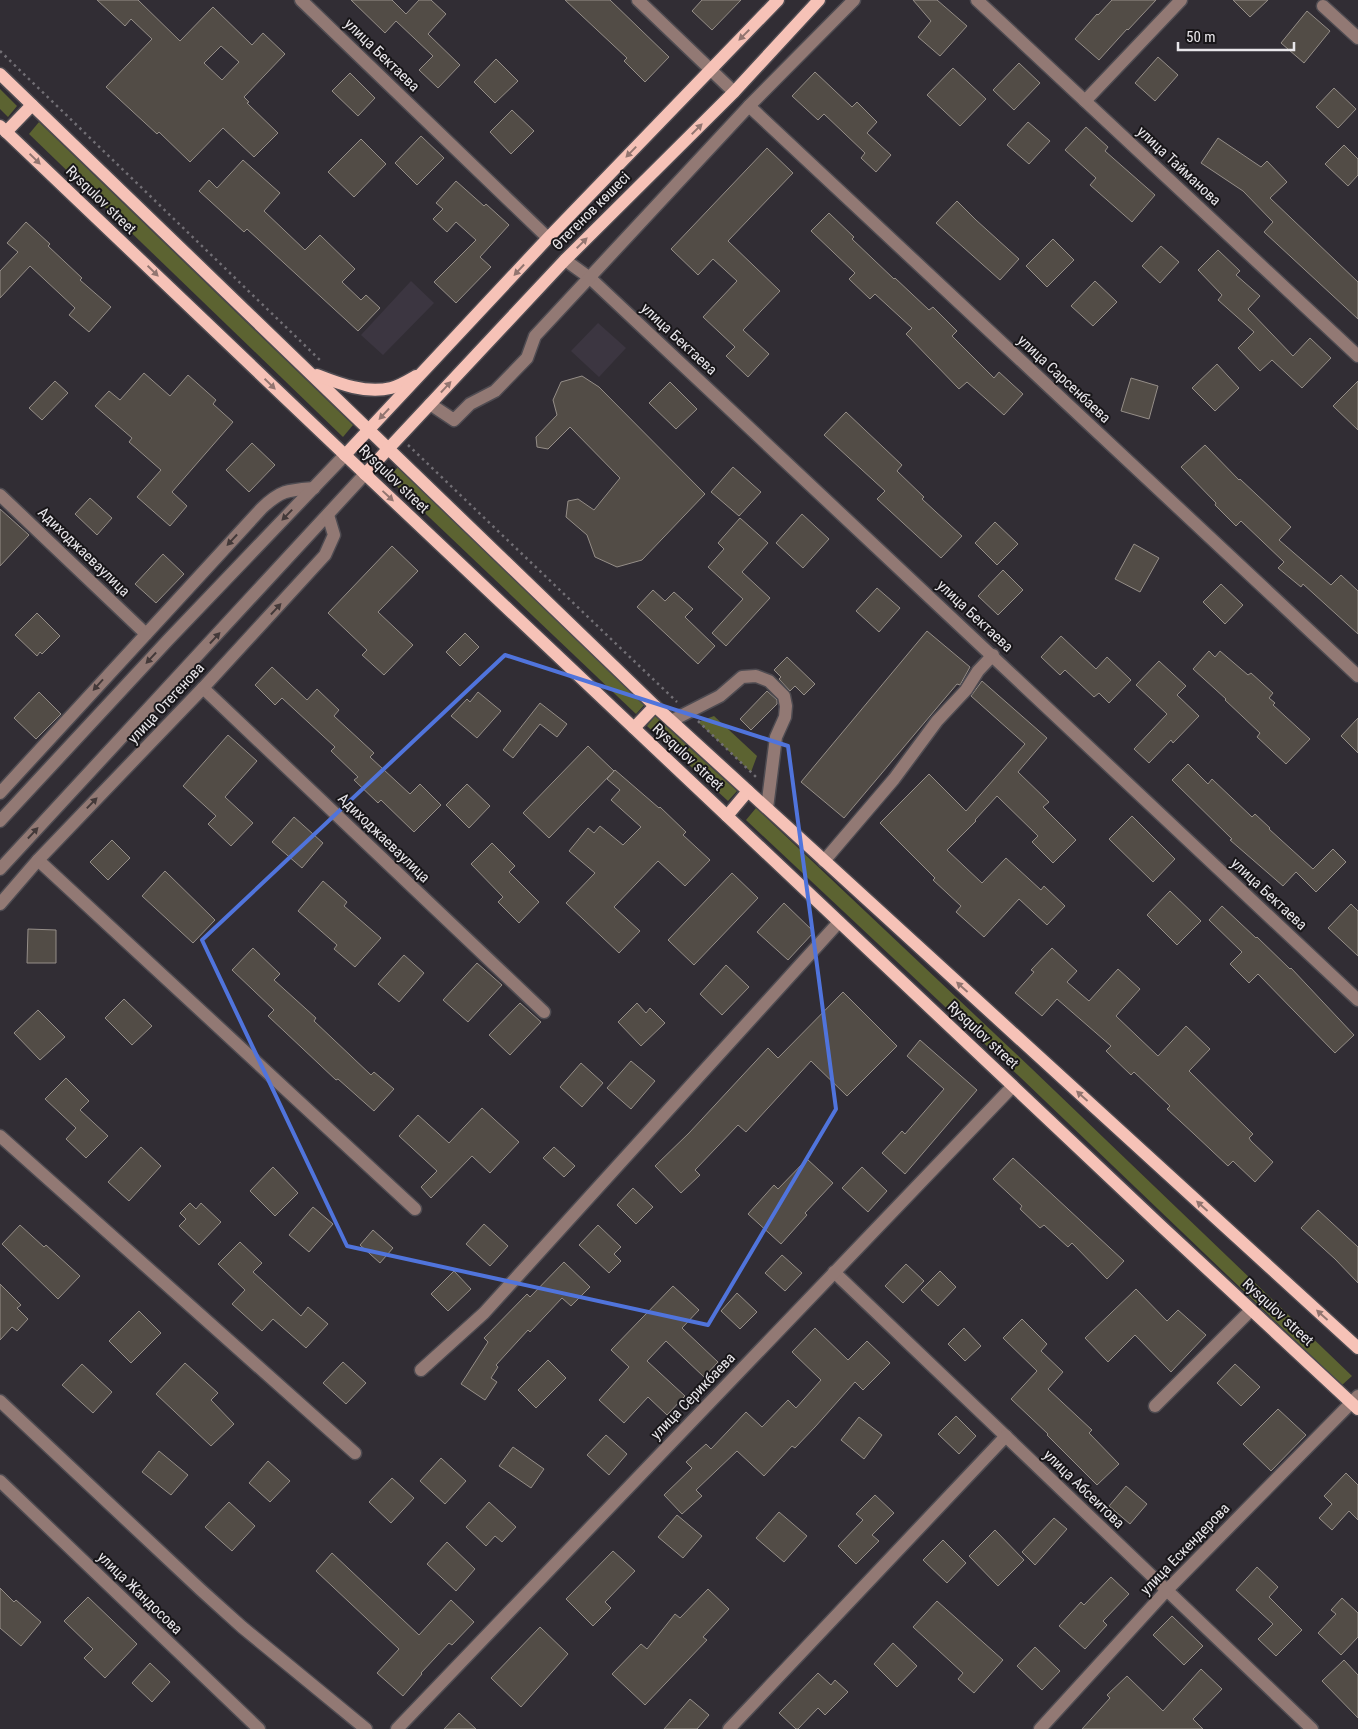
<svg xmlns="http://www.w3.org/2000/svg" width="1358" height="1729" viewBox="0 0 1358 1729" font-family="'Roboto Condensed',sans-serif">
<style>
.built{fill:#3c3641}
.forest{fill:#5c6331}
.building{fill:#524c46;stroke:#958e88;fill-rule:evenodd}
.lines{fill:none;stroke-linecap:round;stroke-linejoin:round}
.minor-casing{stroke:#4e4b51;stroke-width:15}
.major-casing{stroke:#4e4b51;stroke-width:15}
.path{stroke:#726f75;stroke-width:2.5;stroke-dasharray:2.5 4;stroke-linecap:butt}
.minor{stroke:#927974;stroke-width:12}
.major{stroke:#f6c2b7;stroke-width:12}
.oneway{fill:#927570}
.oneway2{fill:#433939}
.marked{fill:none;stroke:#5074dc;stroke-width:4;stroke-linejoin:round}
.labels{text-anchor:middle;stroke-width:4;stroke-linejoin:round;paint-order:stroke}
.street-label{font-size:15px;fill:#e8e6ea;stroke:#181619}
</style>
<rect width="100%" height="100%" fill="#312d34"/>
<g class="built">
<path d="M411,281L434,303L383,355L361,335Z"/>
<path d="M598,323L626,348L599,377L571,351Z"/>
</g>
<g class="forest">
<path d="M0,89L17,106L8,117L0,109Z"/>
<path d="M39,122L353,425L343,437L29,134Z"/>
<path d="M398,467L645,704L636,714L388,478Z"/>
<path d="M655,716L737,791L728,801L647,726Z"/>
<path d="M714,716L757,756L751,772L698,722Z"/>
<path d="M756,808L1031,1068L1352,1376L1342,1385L1021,1078L746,820Z"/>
</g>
<g class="building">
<path d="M97,0H138L180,41L213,7L252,45L263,33L285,54L244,97L249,102L247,103L278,133L254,157L223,128L190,162L159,132L157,134L106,87L152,39L131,19L125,26ZM221,46L239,62L222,80L204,63Z"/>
<path d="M351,0H392L406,14L419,0H431L446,14L428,34L460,65L438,88L419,70L433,56L396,21L385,33Z"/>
<path d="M565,0H610L669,57L645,82L624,61L627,58Z"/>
<path d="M702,0H741L712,30L692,11Z"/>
<path d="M913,0H937L967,26L940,56L918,37L931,21Z"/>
<path d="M1112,0H1156L1128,30L1127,29L1099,60L1075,39L1097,14L1098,15Z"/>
<path d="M1233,0H1268L1250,17Z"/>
<path d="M1307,11L1330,31L1304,63L1281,43Z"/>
<path d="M1158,57L1178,75L1155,101L1135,83Z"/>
<path d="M496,59L518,81L495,103L474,82Z"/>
<path d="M1019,63L1040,83L1014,110L993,90Z"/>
<path d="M953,68L986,99L960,126L927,95Z"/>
<path d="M815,72L852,107L857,102L877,122L867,133L891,155L876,172L861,158L865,153L824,114L818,120L792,96Z"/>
<path d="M350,73L375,98L358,116L332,91Z"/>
<path d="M1334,88L1356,109L1338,128L1316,107Z"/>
<path d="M512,110L534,131L511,154L490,132Z"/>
<path d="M1028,122L1050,141L1029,164L1007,145Z"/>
<path d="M1086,127L1108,147L1105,151L1155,195L1132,222L1090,185L1096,178L1065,150Z"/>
<path d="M421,136L444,158L417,185L395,163Z"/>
<path d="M1218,138L1261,167L1267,161L1287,182L1270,198L1358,282V319L1264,232L1273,222L1243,191L1201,163Z"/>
<path d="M361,139L386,164L354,197L328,172Z"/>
<path d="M1344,145L1358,159V175L1348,186L1325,164Z"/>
<path d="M767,148L793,173L728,241L780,291L743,330L769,354L748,377L726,356L735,347L703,317L737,281L713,259L698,275L671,249Z"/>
<path d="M243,160L280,193L264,211L305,250L320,235L355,269L342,282L361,300L366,295L380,308L358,331L247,229L244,232L199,191L209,180L217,188Z"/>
<path d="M456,181L484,206L486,204L509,225L480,257L491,267L456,303L434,282L476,240L456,222L447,232L433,219L443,209L436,203Z"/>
<path d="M957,201L976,220L1019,259L1000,280L936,223Z"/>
<path d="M829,213L854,237L852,239L894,279L895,278L929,310L933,307L957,331L952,336L994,378L999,372L1023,394L1004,415L967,382L959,389L906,334L912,328L875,294L870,299L849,279L855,273L811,231Z"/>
<path d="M26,222L50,244L48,246L82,278L80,280L111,307L89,332L69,315L75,308L30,266L0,298V271L18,252L7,243Z"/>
<path d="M1053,239L1074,260L1047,287L1026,266Z"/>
<path d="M1161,246L1179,262L1160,283L1142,266Z"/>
<path d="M1218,250L1240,271L1236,275L1260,296L1248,309L1293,356L1310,338L1331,358L1302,388L1272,360L1260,371L1238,348L1254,332L1218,300L1222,295L1198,270Z"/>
<path d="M1095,281L1117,302L1093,326L1071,306Z"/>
<path d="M1217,364L1239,388L1215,411L1192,388Z"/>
<path d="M144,373L170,396L188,375L216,400L213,404L233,422L172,492L187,506L170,526L137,497L161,470L129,442L132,438L95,406L109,391L120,400Z"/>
<path d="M582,376L599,387L705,494L642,560L617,567L595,557L587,535L566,517L568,501L578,499L594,510L620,478L570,427L548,449L537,447L536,437L557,415L553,400L561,382Z"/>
<path d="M1131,378L1158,386L1149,419L1121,411Z"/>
<path d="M55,381L68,393L42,420L29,408Z"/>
<path d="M1358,381V430L1333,406Z"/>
<path d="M670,382L697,409L676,429L649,403Z"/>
<path d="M846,412L902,465L897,471L924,497L922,499L962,536L941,558L877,499L885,491L824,435Z"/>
<path d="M252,443L275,465L249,492L226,470Z"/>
<path d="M1205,445L1239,480L1240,479L1291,527L1279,540L1331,585L1341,575L1358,591V634L1303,584L1301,587L1278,568L1284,562L1241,521L1236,526L1215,505L1216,503L1181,467Z"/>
<path d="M733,467L761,492L739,516L711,492Z"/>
<path d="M90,498L112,518L97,535L75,514Z"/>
<path d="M0,509L29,535L0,566Z"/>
<path d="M802,514L829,539L803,568L776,543Z"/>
<path d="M740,518L768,543L742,572L770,598L726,646L712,633L743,599L708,567L724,549L718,543Z"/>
<path d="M995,522L1018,544L997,565L975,543Z"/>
<path d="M1134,544L1159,558L1140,592L1115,579Z"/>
<path d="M392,546L418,571L378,612L413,645L384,675L362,655L367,650L328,613Z"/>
<path d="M163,554L184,574L156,603L135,584Z"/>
<path d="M1003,570L1023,590L998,615L978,596Z"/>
<path d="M1221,584L1243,605L1225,624L1203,602Z"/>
<path d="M877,588L900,608L879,632L856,611Z"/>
<path d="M653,590L665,601L674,592L693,609L685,617L715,646L698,664L637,607Z"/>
<path d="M37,613L60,636L42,654L40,652L37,656L15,635Z"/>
<path d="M927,631L970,667L960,685L957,684L844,818L801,782Z"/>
<path d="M465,633L479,647L460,666L446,652Z"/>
<path d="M1061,636L1096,669L1107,657L1131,680L1109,703L1099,693L1094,697L1065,670L1060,675L1041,657Z"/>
<path d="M1209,651L1215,657L1220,651L1248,675L1251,673L1273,693L1269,698L1275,703L1273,705L1310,739L1286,764L1257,737L1260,733L1225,700L1226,699L1193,669Z"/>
<path d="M787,657L815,684L804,695L795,686L790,691L779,679L781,677L774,670Z"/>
<path d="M1159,661L1186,686L1177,695L1199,716L1173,743L1171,740L1149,763L1134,749L1167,714L1136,685Z"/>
<path d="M272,667L307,700L317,689L339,710L334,716L374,753L370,757L410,794L420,784L441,805L414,832L381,800L378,803L354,780L358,777L331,751L335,747L282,698L275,705L255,685Z"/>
<path d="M982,681L1047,738L1018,772L1049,802L1043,807L1076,840L1053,863L1032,842L1038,836L997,796L975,820L976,821L947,850L982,883L1006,858L1041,890L1044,886L1065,906L1047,925L1019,899L984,937L956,912L961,906L933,880L935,878L880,823L929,774L966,811L1025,744L971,696Z"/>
<path d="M767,691L777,700V704L751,730L740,719Z"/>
<path d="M39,692L61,714L36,739L14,718Z"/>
<path d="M478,692L501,711L477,738L451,716L467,699L470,702Z"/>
<path d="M540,703L567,724L557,737L540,724L513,758L503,750Z"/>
<path d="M1358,718V753L1341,736Z"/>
<path d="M228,735L257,761L225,797L253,823L231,846L208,824L216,816L183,786Z"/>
<path d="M588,746L614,771L549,838L523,813Z"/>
<path d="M1188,764L1208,784L1212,779L1252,817L1255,814L1270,828L1269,829L1313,869L1333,849L1346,862L1316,892L1296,872L1283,886L1230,840L1232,839L1172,780Z"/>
<path d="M615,770L659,808L660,807L686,832L683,835L710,860L685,886L658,861L614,907L640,931L619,953L566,903L595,873L569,851L588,828L594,833L600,826L623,845L641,827L611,800L620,790L607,779Z"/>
<path d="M467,784L490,806L469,828L446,805Z"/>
<path d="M1132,816L1175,859L1153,882L1109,839Z"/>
<path d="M294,817L323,843L302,868L272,842Z"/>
<path d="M112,840L130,858L108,880L90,862Z"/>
<path d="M492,843L515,866L509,872L539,902L519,923L498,902L503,897L471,864Z"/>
<path d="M165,871L215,920L193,943L142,896Z"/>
<path d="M732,873L758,898L694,965L668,940Z"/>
<path d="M323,881L347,902L344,906L381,938L355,967L334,949L337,945L298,911Z"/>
<path d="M1170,891L1201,921L1177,945L1147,915Z"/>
<path d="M784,903L814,932L788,960L757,932Z"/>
<path d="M1351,904L1358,911V956L1328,928Z"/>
<path d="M1222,906L1256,938L1257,937L1290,969L1291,968L1354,1035L1335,1053L1258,974L1249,983L1230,964L1242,952L1209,920Z"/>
<path d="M28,929L56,930V963H27Z"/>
<path d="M253,948L280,974L274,980L316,1018L314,1021L371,1075L374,1072L394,1089L374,1111L338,1079L336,1080L268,1016L274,1010L232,970Z"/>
<path d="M1052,948L1077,971L1067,982L1089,1001L1118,969L1140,989L1116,1016L1158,1056L1186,1026L1210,1049L1189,1071L1253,1134L1249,1138L1251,1141L1273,1162L1255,1182L1233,1161L1228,1166L1194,1134L1167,1109L1170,1106L1134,1072L1131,1075L1106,1051L1111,1046L1057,999L1042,1016L1015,993L1034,972L1031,970Z"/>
<path d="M404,955L424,973L399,1002L378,984Z"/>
<path d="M477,963L502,985L468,1022L443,1000Z"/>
<path d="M726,965L749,987L722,1015L700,994Z"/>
<path d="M843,992L897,1046L847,1096L811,1061L746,1132L738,1125L695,1170L700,1175L681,1193L655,1166L689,1133L768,1048L778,1058Z"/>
<path d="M124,999L152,1026L132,1045L105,1018Z"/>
<path d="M520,1003L541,1022L510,1055L489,1035Z"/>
<path d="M637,1003L646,1013L650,1008L665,1023L641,1046L618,1022Z"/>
<path d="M38,1010L65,1037L40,1060L14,1033Z"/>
<path d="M920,1040L977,1090L905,1174L882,1153L902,1131L905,1134L944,1089L907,1056Z"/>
<path d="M631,1061L655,1081L631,1109L607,1088Z"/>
<path d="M581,1063L603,1083L582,1107L560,1087Z"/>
<path d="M66,1078L89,1101L80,1110L108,1136L86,1158L66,1139L76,1128L45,1099Z"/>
<path d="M482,1108L519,1142L490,1173L472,1156L431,1198L421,1187L437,1171L399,1136L418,1115L449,1143Z"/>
<path d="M141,1147L161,1166L129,1201L108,1182Z"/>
<path d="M554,1147L575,1166L564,1177L543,1158Z"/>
<path d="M1013,1158L1124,1261L1107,1279L1072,1243L1068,1247L1044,1225L1040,1228L1020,1209L1022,1206L993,1179Z"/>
<path d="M807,1159L833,1183L805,1213L807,1215L781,1244L748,1214L774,1185L778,1189Z"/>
<path d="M273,1167L298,1193L275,1216L250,1191Z"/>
<path d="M862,1167L887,1191L868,1212L842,1188Z"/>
<path d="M633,1188L653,1207L636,1224L617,1205Z"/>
<path d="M190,1203L196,1209L201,1203L221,1222L199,1245L179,1226L186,1219L180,1213Z"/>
<path d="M313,1207L333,1224L309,1252L289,1235Z"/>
<path d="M1318,1210L1358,1247V1283L1335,1259L1301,1228Z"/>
<path d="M484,1224L508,1246L490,1266L466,1244Z"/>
<path d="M20,1225L44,1247L46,1245L80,1276L58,1299L2,1244Z"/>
<path d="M598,1225L621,1247L614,1254L621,1261L609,1273L579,1245Z"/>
<path d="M373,1230L393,1248L380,1263L360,1245Z"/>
<path d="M240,1242L262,1263L253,1272L301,1316L308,1307L328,1324L306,1348L273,1319L262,1331L232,1304L245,1290L218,1264Z"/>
<path d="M782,1255L802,1273L785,1291L765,1273Z"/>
<path d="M564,1262L590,1287L571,1306L562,1298L530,1332L528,1330L496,1365L498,1367L491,1378L497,1382L485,1400L461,1384L488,1342L484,1338L527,1294L530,1297Z"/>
<path d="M906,1264L924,1281L903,1303L885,1286Z"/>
<path d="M454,1271L471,1289L448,1311L431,1294Z"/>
<path d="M940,1271L956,1287L938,1306L921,1290Z"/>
<path d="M0,1284L21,1305L17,1308L28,1319L17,1331L12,1327L0,1340Z"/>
<path d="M673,1286L699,1310L682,1328L718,1362L704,1377L666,1341L647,1361L685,1396L667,1415L648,1397L624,1423L599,1400L629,1367L611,1350Z"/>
<path d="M1136,1289L1167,1321L1178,1310L1206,1335L1171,1372L1135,1335L1108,1362L1085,1338Z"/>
<path d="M737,1293L757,1312L740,1329L721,1311Z"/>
<path d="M139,1311L161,1333L131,1363L109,1341Z"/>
<path d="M1022,1319L1047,1344L1041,1351L1063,1372L1048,1389L1092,1430L1089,1433L1119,1464L1097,1485L1047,1435L1048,1434L1011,1399L1037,1371L1003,1338Z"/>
<path d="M815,1328L848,1360L867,1341L890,1363L863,1390L855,1382L815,1427L795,1448L792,1446L764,1476L737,1451L696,1490L702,1496L682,1514L664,1495L692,1468L686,1462L706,1444L711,1449L746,1412L762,1427L788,1400L796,1408L821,1380L792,1352Z"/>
<path d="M964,1328L981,1346L965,1361L948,1344Z"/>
<path d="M548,1360L566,1378L536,1408L518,1390Z"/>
<path d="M343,1362L366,1383L346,1404L323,1383Z"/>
<path d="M185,1363L218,1393L211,1400L234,1424L211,1446L156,1394Z"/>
<path d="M82,1364L112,1392L93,1413L62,1385Z"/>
<path d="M1235,1364L1260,1387L1241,1406L1217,1383Z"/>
<path d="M1278,1409L1306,1435L1271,1471L1243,1444Z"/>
<path d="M956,1416L976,1436L959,1454L938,1434Z"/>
<path d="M859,1417L882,1435L864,1459L841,1440Z"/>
<path d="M606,1435L627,1454L609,1475L587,1455Z"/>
<path d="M513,1447L544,1469L531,1488L499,1466Z"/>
<path d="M159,1451L188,1475L171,1495L142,1472Z"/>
<path d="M441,1458L466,1481L445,1504L420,1481Z"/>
<path d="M268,1461L290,1481L270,1502L249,1483Z"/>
<path d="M1346,1473L1358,1485V1520L1349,1511L1332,1530L1319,1518L1332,1504L1324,1496Z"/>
<path d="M392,1478L414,1498L391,1523L369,1502Z"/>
<path d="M1126,1486L1147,1504L1130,1524L1109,1506Z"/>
<path d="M875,1495L894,1513L872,1535L879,1541L856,1564L838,1546L863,1520L856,1514Z"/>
<path d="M229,1502L255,1526L232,1551L205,1527Z"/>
<path d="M489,1502L516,1527L502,1542L495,1536L486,1546L466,1527Z"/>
<path d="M779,1512L807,1536L784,1562L756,1538Z"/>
<path d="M677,1515L702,1536L683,1558L658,1537Z"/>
<path d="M1054,1518L1067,1529L1035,1565L1022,1552Z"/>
<path d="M995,1530L1024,1560L998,1586L969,1556Z"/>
<path d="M943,1540L966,1563L947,1583L923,1560Z"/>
<path d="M447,1542L475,1569L456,1591L427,1564Z"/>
<path d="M613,1551L635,1571L605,1602L611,1608L593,1626L566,1599Z"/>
<path d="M332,1553L419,1635L451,1600L474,1622L452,1645L449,1643L421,1673L422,1674L403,1696L377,1673L399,1649L316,1571Z"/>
<path d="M1257,1567L1278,1587L1269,1597L1302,1630L1276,1656L1258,1639L1273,1624L1236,1590Z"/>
<path d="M1111,1577L1129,1594L1103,1621L1107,1625L1085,1649L1059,1626L1081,1602L1084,1605Z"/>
<path d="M0,1588L14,1602L16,1600L41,1622L21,1646L0,1628Z"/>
<path d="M708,1589L729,1609L703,1637L707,1640L645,1705L612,1674L641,1644L647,1649L675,1614L680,1618Z"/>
<path d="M88,1597L137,1644L105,1678L84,1658L93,1649L64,1621Z"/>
<path d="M1342,1598L1358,1613V1637L1341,1655L1318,1633L1336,1614L1331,1610Z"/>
<path d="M937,1601L1003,1660L974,1693L958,1679L963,1673L913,1627Z"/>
<path d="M1172,1616L1203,1646L1184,1665L1153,1635Z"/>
<path d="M540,1627L568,1654L521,1707L491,1678Z"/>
<path d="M893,1643L917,1666L897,1687L874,1664Z"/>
<path d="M1035,1647L1060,1671L1042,1690L1017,1666Z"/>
<path d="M1344,1660L1358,1675V1718L1322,1681Z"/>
<path d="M150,1663L170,1682L152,1702L132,1683Z"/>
<path d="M1201,1669L1222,1689L1193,1719L1203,1729H1082L1110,1698L1107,1695L1127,1676L1163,1711Z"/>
<path d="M818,1673L831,1685L835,1680L848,1692L825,1715L818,1708L798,1729H796L779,1713Z"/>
<path d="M690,1699L709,1715L697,1729H664Z"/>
<path d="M459,1713L476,1729H444Z"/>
</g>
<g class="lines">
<g class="minor-casing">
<g id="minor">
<path d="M301,0L548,238"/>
<path d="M638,0L734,92"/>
<path d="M977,0L1358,356"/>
<path d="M1323,6L1358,38"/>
<path d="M1085,101L1181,0"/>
<path d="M749,106L1358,676"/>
<path d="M565,260L590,278L1358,1000"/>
<path d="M430,404L454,420L470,404L495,391L527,358L535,336L749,106L854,0"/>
<path d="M0,495L146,634"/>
<path d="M203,688L544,1012"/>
<path d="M671,721L720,696L742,677L756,676L769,681L784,696L786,706L785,717L776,737L767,808"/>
<path d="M0,793L262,508C281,490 288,490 314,488"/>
<path d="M0,821L168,640L345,455"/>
<path d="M38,860L415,1209"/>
<path d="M824,861L894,779L937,721L966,690L978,671L993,655"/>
<path d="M0,869L365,474"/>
<path d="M0,904L38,860L203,688L325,555L334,535L328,515"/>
<path d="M0,1136L355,1453"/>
<path d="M834,1272L1312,1729"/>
<path d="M421,1370L484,1313L839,922"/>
<path d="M0,1401L201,1590L242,1627L366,1729"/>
<path d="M1155,1406L1251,1310"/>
<path d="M0,1481L259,1729"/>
<path d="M397,1729L1013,1086"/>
<path d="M729,1729L1006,1436"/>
<path d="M1040,1729L1166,1591L1358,1396"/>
</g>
</g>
<g class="major-casing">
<g id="major">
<path d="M0,74L655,706L1358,1348"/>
<path d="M0,126L365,474L1160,1225L1358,1409"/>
<path d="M6,132L32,105"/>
<path d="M317,375C340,384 366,394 391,388C400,386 409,380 416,376"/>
<path d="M345,455L548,238L778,0"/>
<path d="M365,474L389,448L565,260L734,92L819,0"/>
<path d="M634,728L655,706"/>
<path d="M727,816L748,791"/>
</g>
</g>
<g class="path">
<path d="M0,51L321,361"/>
<path d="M408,445L677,702"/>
<path d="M698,721L757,778"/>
</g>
<use href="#minor" class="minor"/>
<use href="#major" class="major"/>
</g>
<defs><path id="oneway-solid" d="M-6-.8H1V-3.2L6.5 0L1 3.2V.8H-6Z" transform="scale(1.25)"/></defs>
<g class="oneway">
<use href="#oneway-solid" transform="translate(744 35) rotate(135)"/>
<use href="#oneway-solid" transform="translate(697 129) rotate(-45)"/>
<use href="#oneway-solid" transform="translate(631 152) rotate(134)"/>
<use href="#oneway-solid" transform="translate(35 159) rotate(44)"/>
<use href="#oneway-solid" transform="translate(582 243) rotate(-45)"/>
<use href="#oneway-solid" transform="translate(519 270) rotate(133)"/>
<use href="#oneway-solid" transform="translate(153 271) rotate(44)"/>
<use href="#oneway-solid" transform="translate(270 384) rotate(44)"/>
<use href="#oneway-solid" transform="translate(446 387) rotate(-47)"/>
<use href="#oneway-solid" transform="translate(384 414) rotate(133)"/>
<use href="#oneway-solid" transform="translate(388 496) rotate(43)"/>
<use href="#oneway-solid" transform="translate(962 987) rotate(-138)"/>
<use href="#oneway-solid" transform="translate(1082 1096) rotate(-138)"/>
<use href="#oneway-solid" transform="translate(1202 1206) rotate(-138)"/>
<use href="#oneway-solid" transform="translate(1322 1315) rotate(-138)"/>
</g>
<g class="oneway2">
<use href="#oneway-solid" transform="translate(287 515) rotate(134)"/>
<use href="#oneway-solid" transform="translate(232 540) rotate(133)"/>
<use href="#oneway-solid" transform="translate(276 609) rotate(-47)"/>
<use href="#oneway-solid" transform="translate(215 638) rotate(-47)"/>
<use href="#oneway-solid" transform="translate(151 658) rotate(133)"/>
<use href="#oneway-solid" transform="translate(98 685) rotate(132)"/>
<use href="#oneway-solid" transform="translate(92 803) rotate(-46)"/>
<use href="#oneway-solid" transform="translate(33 833) rotate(-47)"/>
</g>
<path class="marked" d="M505,655L788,746L836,1109L708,1325L347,1246L202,940Z"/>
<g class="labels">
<g class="street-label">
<text transform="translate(382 55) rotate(44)" y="5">улица Бектаева</text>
<text transform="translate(1179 166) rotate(43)" y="5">улица Тайманова</text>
<text transform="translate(101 200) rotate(44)" y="5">Rysqulov street</text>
<text transform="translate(591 211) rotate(-45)" y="5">Өтегенов көшесі</text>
<text transform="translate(679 339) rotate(43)" y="5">улица Бектаева</text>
<text transform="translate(1064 379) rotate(43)" y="5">улица Сарсенбаева</text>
<text transform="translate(394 479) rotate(44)" y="5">Rysqulov street</text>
<text transform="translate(84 552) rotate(44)" y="5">Адиходжаеваулица</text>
<text transform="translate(975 616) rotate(43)" y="5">улица Бектаева</text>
<text transform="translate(166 703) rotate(-47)" y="5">улица Отегенова</text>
<text transform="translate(688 757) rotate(43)" y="5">Rysqulov street</text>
<text transform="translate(384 838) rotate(44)" y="5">Адиходжаеваулица</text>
<text transform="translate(1269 894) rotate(43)" y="5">улица Бектаева</text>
<text transform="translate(983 1035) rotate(43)" y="5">Rysqulov street</text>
<text transform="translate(1278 1312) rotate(43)" y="5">Rysqulov street</text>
<text transform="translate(693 1396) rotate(-46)" y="5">улица Серикбаева</text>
<text transform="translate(1084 1489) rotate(44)" y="5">улица Абсеитова</text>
<text transform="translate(1185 1549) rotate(-46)" y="5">улица Ескендерова</text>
<text transform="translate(140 1593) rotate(44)" y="5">улица Жандосова</text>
</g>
</g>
<path d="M1178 42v8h116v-8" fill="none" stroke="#e8e6ea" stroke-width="2.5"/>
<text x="1186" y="42" font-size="15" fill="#e8e6ea" stroke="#181619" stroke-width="4" paint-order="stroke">50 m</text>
</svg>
